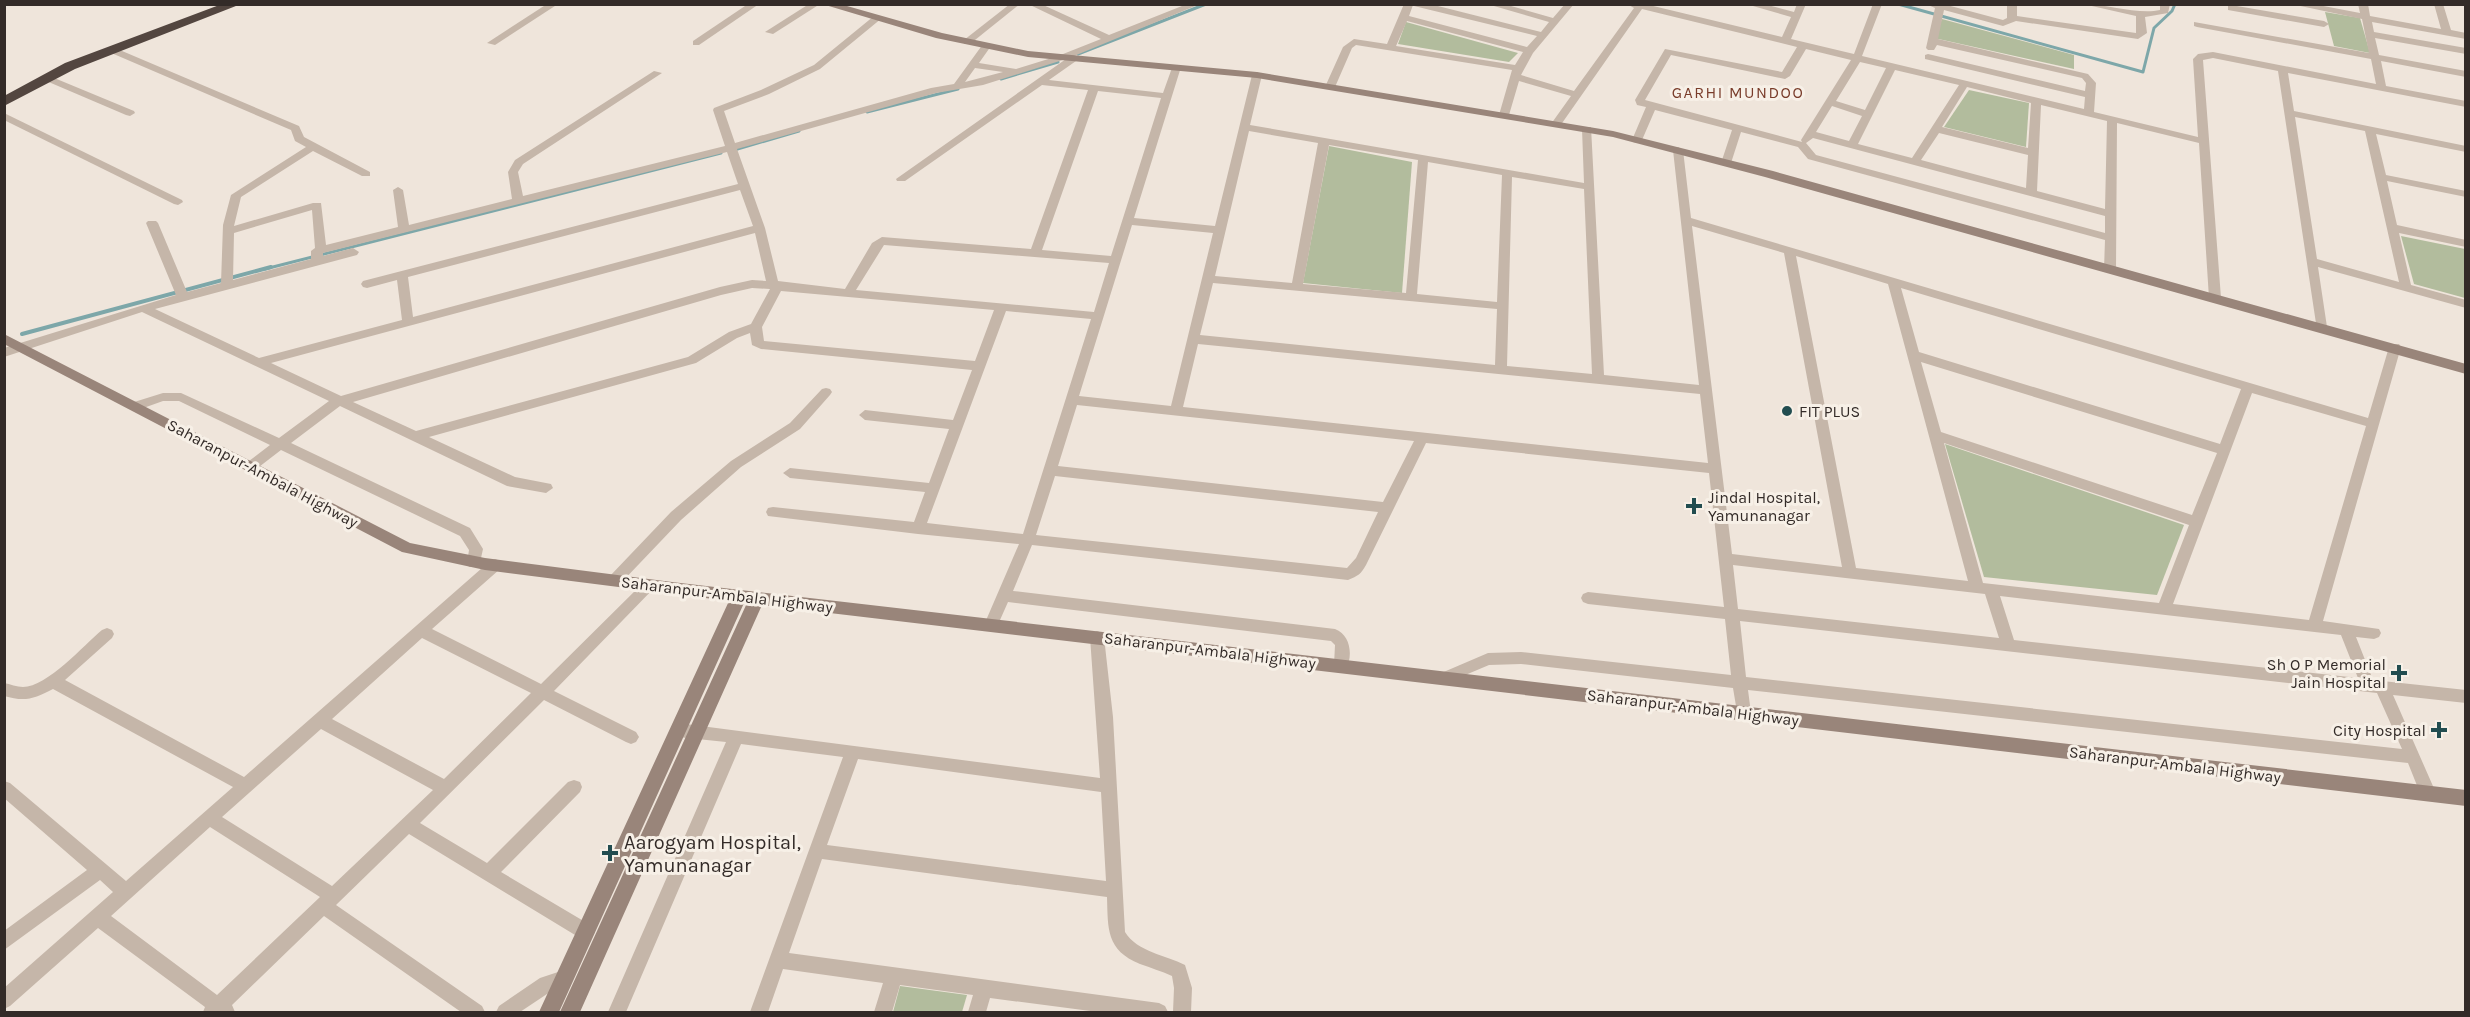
<svg xmlns="http://www.w3.org/2000/svg" width="2470" height="1017" viewBox="0 0 2470 1017" font-family="Karla,sans-serif">
<style>
.green{fill:#b2bc9d}
.lines{fill:none;stroke-linecap:round;stroke-linejoin:round}
.stream-far1{stroke:#7da7a9;stroke-width:3}
.stream{stroke:#7da7a9;stroke-width:4}
.street{fill:#c5b6a9;fill-rule:evenodd}
.secondary{fill:#99857a;fill-rule:evenodd}
.highway{fill:#534640;fill-rule:evenodd}
.poi-dot{fill:#224d50;stroke:#f7f0e7;stroke-width:2}
.labels{text-anchor:middle;stroke-width:6;stroke-linejoin:round;paint-order:stroke}
.far-quarter-label{font-size:16px;letter-spacing:1.5px;fill:#793c2a;stroke:#f7f0e7}
.poi-label{font-size:16px;fill:#332b28;stroke:#f7f0e7;text-anchor:start}
.street-label{font-size:16px;fill:#332b28;stroke:#f7f0e7}
.near-poi-label{font-size:20px;fill:#332b28;stroke:#f7f0e7;text-anchor:start}
</style>
<rect width="100%" height="100%" fill="#efe5db"/>
<g class="green">
<path d="M2325,12L2360,18L2370,53L2334,46Z"/>
<path d="M1942,19L2074,55V69L1934,38Z"/>
<path d="M1406,22L1518,53L1509,62L1398,44Z"/>
<path d="M1969,90L2029,103L2026,147L1944,127Z"/>
<path d="M1329,146L1412,162L1402,293L1303,283Z"/>
<path d="M2401,236L2465,249V298L2414,284Z"/>
<path d="M1945,444L2184,525L2157,595L1984,577Z"/>
<path d="M900,986L967,995L962,1012H893Z"/>
</g>
<g class="lines">
<g class="stream-far1">
<path d="M1898,4L2143,72L2154,28L2172,11L2175,4"/>
<path d="M1078,54L1206,4"/>
<path d="M1001,79L1058,62"/>
<path d="M867,112L958,89"/>
<path d="M734,150L799,131"/>
<path d="M265,269L721,153"/>
</g>
<path class="stream" d="M22,334L271,267"/>
<g class="street">
<path d="M547,4H558L495,45L487,43Z"/>
<path d="M748,4H759L699,45H693V41Z"/>
<path d="M809,4H820L773,34L765,32Z"/>
<path d="M1010,4H1020L970,44H964V40Z"/>
<path d="M1028,4H1041L1109,35L1187,4H1200L1074,56L1078,59L1076,61L1049,80L1163,93L1173,65L1181,67L1134,218L1215,226L1252,75L1257,72L1262,75L1250,125L1584,183L1582,129L1583,127H1591L1604,375L1699,385L1673,150L1678,147L1683,150L1691,218L2368,418L2389,347L2391,344H2399L2401,347L2323,621L2379,629L2381,633L2379,637L2374,639L2356,637L2373,680L2466,690V703L2393,695L2436,793L2434,798L2428,800L2422,798L2408,763L1748,690L1751,713L1748,718L1743,720L1738,718L1733,688L1521,664L1489,665L1444,684L1439,682L1437,678L1439,674L1488,653L1521,652L1731,675L1725,619L1588,604L1583,602L1581,598L1583,594L1588,592L1724,607L1709,473L1426,443L1366,565C1361,574 1358,576 1348,580L1032,545L1013,591L1335,629C1351,635 1353,656 1346,669L1341,671L1336,669L1334,665L1335,645L1331,641L1008,602L996,629L991,631L986,629L984,625L1019,544L918,534L768,516L766,512L768,508L773,507L914,522L925,492L790,478L783,473L790,468L929,483L949,429L865,420L859,415L865,410L953,420L972,370L761,349L752,345L750,333L737,338L696,363L429,437L515,477L551,484L553,488L546,493L507,486L340,406L291,443L470,528L483,549L479,567H469L467,563L469,550L460,536L281,450L255,470H245L243,467L245,464L270,445L179,401H163L135,411L131,409L129,406L131,403L163,393H181L279,438L329,401L142,312L4,357V348L176,295L146,223L148,221H156L158,223L187,292L221,283L223,225L231,195L306,147L295,141L291,130L109,52V48H115L299,126L304,137L370,172V176H362L313,151L241,197L234,226L313,203H321L326,245L398,227L393,190L398,187L403,190L409,225L512,199L508,172L515,160L654,71L662,73L523,164L518,172L523,196L725,146L713,110L714,108L761,90L814,65L874,16L882,18L820,69L769,94L724,111L735,143L931,88L954,84L983,44L991,46L979,63L1016,69L1058,56L1101,39ZM1066,59L896,179L897,181H905L1042,85L1088,90L1031,249L882,237L872,243L845,289L778,281L765,228L737,149L936,93L983,85ZM975,68L1003,72L965,82ZM1098,91L1161,98L1111,256L1042,250ZM1249,131L1318,143L1292,283L1215,276ZM1329,145L1418,160L1406,293L1303,284ZM727,152L738,184L363,281L361,284L363,287L367,288L397,280L402,320L259,358L155,309L357,255L359,252L353,248L323,256V253ZM1428,162L1502,175L1497,302L1417,294ZM1512,177L1584,189L1592,374L1507,366ZM740,190L753,226L413,317L408,277ZM312,210L315,248L311,251V259L233,280L234,233ZM1132,225L1213,233L1171,406L1079,396ZM1692,226L1784,253L1842,567L1732,554ZM755,233L766,281L752,280L720,287L341,396L271,363ZM884,245L1109,263L1094,312L856,290ZM1796,256L1888,284L1968,581L1856,568ZM1213,283L1497,309L1495,365L1200,335ZM752,288L770,289L751,324L729,332L688,357L416,431L353,402L721,295ZM1901,288L2241,389L2220,444L1919,352ZM781,291L994,310L975,361L764,341L762,327ZM1006,311L1091,319L1023,534L927,523ZM1198,344L1700,394L1708,463L1183,407ZM1921,362L2217,453L2192,515L1941,432ZM2252,393L2366,426L2309,620L2173,604ZM1077,405L1414,441L1383,502L1058,466ZM1944,443L2189,525L2159,603L1983,583ZM1055,476L1378,512L1356,558L1347,568L1036,535ZM1733,565L1985,594L1999,638L1738,609ZM2000,596L2341,635L2358,678L2014,640ZM1740,621L2377,693L2402,749L1746,677Z"/>
<path d="M1404,4H1430L1541,32L1549,22L1487,4H1504L1553,18L1565,4H1574L1533,53L1521,75L1574,91L1634,8L1627,4H1645L1782,37L1791,17L1746,4H1764L1794,12L1797,4H1806L1791,39L1854,54L1873,4H1882L1862,56L2084,109L2085,97L1925,59V55L1928,54L2085,91L2086,83L2082,78L1937,45L1934,50H1928L1926,48L1935,8L1926,4H1943L2003,20L2007,18V4H2017V16L2136,33V16L2083,4C2107,4 2139,15 2160,10V4H2170L2168,13L2145,17L2147,33L2138,39L2016,21L2003,26L1944,10L1938,39L2088,74L2096,83L2094,112L2198,137L2193,59L2198,54L2213,52L2376,84L2371,59L2197,27L2194,26V22L2369,53L2362,19L2291,4H2313L2360,13L2358,4H2368L2370,16L2441,29L2434,4H2443L2451,30L2466,33V39L2372,22L2374,32L2466,48V54L2375,38L2379,55L2466,71V77L2381,61L2386,86L2466,101V107L2288,73L2294,111L2466,146V152L2376,134L2386,175L2466,191V197L2387,181L2397,225L2466,240V247L2399,233L2411,285L2466,300V308L2318,267L2327,327L2321,331L2317,330L2278,71L2213,58L2203,60L2221,298L2215,302L2209,298L2199,143L2117,123L2116,269L2110,273L2104,269L2105,240L1808,159L1798,147L1741,132L1731,163L1730,165H1722L1721,163L1732,130L1655,110L1642,140L1637,143L1633,142L1632,140L1646,107L1637,105L1635,100L1665,49L1782,72L1797,47L1642,9L1560,126H1552L1551,124L1571,96L1519,81L1509,115L1508,117H1500L1499,115L1512,70L1356,45L1352,48L1335,87L1334,89H1326L1325,87L1343,47L1354,39L1387,44ZM1413,5L1414,6L1537,36L1527,47L1409,16ZM1407,21L1523,52L1515,65L1396,46ZM1806,49L1851,60L1801,140L1802,142L1645,100L1671,55L1785,79L1790,76ZM1860,62L1886,68L1865,110L1836,101ZM1895,70L1959,85L1912,158L1858,144ZM1967,87L2031,103L2028,148L1942,127ZM2041,105L2107,121L2105,209L2037,191ZM1832,106L1862,116L1849,141L1816,132ZM2295,117L2365,131L2399,282L2317,259ZM1939,133L2028,155L2026,188L1921,160ZM1813,138L2105,216V233L1816,155L1806,143Z"/>
<path d="M2231,5L2324,21L2329,24L2324,27L2228,10V6Z"/>
<path d="M47,75L134,111L135,113L130,116L126,115L44,80V76Z"/>
<path d="M4,113L182,200L183,202L178,205L174,204L4,120Z"/>
<path d="M826,388L830,389L832,392L830,395L800,429L741,467L681,520L619,585H609L607,581L609,577L671,512L731,461L790,423L822,389Z"/>
<path d="M495,559L500,561L502,565L500,569L432,629L541,684L645,581H655L657,585L554,691L636,732L639,737L636,742L631,744L626,742L544,700L420,823L487,863L568,782L574,780L580,782L582,787L580,792L501,872L592,926L595,932L592,938L586,940L580,938L409,834L336,905L482,1006L485,1012H461L324,916L232,1005L235,1012H203L205,1007L98,928L10,1006L4,1009V988L113,892L100,880L4,950V931L87,870L4,798V781L10,783L126,881L233,787L53,689C34,699 25,702 4,696V683C10,684 17,687 23,687C47,687 84,645 102,630L107,628L112,630L114,634L112,638L65,680L244,777L490,561ZM422,638L531,693L444,779L332,719ZM321,729L433,790L332,886L222,817ZM210,827L320,897L217,995L111,916Z"/>
<path d="M1097,631L1102,633L1104,637L1113,717L1125,932C1137,952 1166,955 1185,965L1192,988L1191,1012H1173L1174,988L1172,976C1161,971 1151,968 1140,964C1106,950 1108,929 1107,897L822,859L789,953L1159,1003L1165,1006L1168,1012H1098L990,998L986,1012H968L973,995L900,985L892,1012H874L883,983L783,969L768,1012H750L843,757L741,744L626,1012H608L726,742L678,737L673,735L670,730L673,725L678,723L1100,778L1090,637L1092,633ZM858,759L1101,792L1106,881L827,845Z"/>
<path d="M564,970L570,973L573,979L570,985L550,992L520,1012H496L499,1006L540,978Z"/>
</g>
<g class="secondary">
<path d="M822,4H840L942,33L1028,51L1257,72L1613,131L1773,171L2466,364V374L1765,177L1613,137L1257,78L1028,57L936,38Z"/>
<path d="M4,334L410,543L485,558L672,582L2466,790V806L762,605L580,1012H560L747,603H744L559,1012H539L729,601L485,570L402,552L4,344Z"/>
</g>
<path class="highway" d="M222,4H241L75,69L4,106V96L65,63Z"/>
</g>
<g class="poi-dot">
<circle cx="1787" cy="411" r="6"/>
<path d="M1691 497h6v6h6v6h-6v6h-6v-6h-6v-6h6z"/>
<path d="M2396 664h6v6h6v6h-6v6h-6v-6h-6v-6h6z"/>
<path d="M2436 721h6v6h6v6h-6v6h-6v-6h-6v-6h6z"/>
<path d="M607 844h6v6h6v6h-6v6h-6v-6h-6v-6h6z"/>
</g>
<g class="labels">
<g class="far-quarter-label">
<text x="1738" y="98">GARHI MUNDOO</text>
</g>
<g class="poi-label">
<text x="1799" y="417">FIT PLUS</text>
<text x="1708" y="503">Jindal Hospital,<tspan x="1708" dy="18">Yamunanagar</tspan></text>
<text x="2386" y="670" text-anchor="end">Sh O P Memorial<tspan x="2386" dy="18">Jain Hospital</tspan></text>
<text x="2426" y="736" text-anchor="end">City Hospital</text>
</g>
<g class="street-label">
<text transform="translate(263 473) rotate(28)" y="6">Saharanpur-Ambala Highway</text>
<text transform="translate(727 594) rotate(7)" y="6">Saharanpur-Ambala Highway</text>
<text transform="translate(1210 650) rotate(7)" y="6">Saharanpur-Ambala Highway</text>
<text transform="translate(1693 707) rotate(7)" y="6">Saharanpur-Ambala Highway</text>
<text transform="translate(2175 764) rotate(7)" y="6">Saharanpur-Ambala Highway</text>
</g>
<g class="near-poi-label">
<text x="624" y="849">Aarogyam Hospital,<tspan x="624" dy="23">Yamunanagar</tspan></text>
</g>
</g>
<rect width="2470" height="1017" fill="none" stroke="#332b28" stroke-width="12"/>
</svg>
